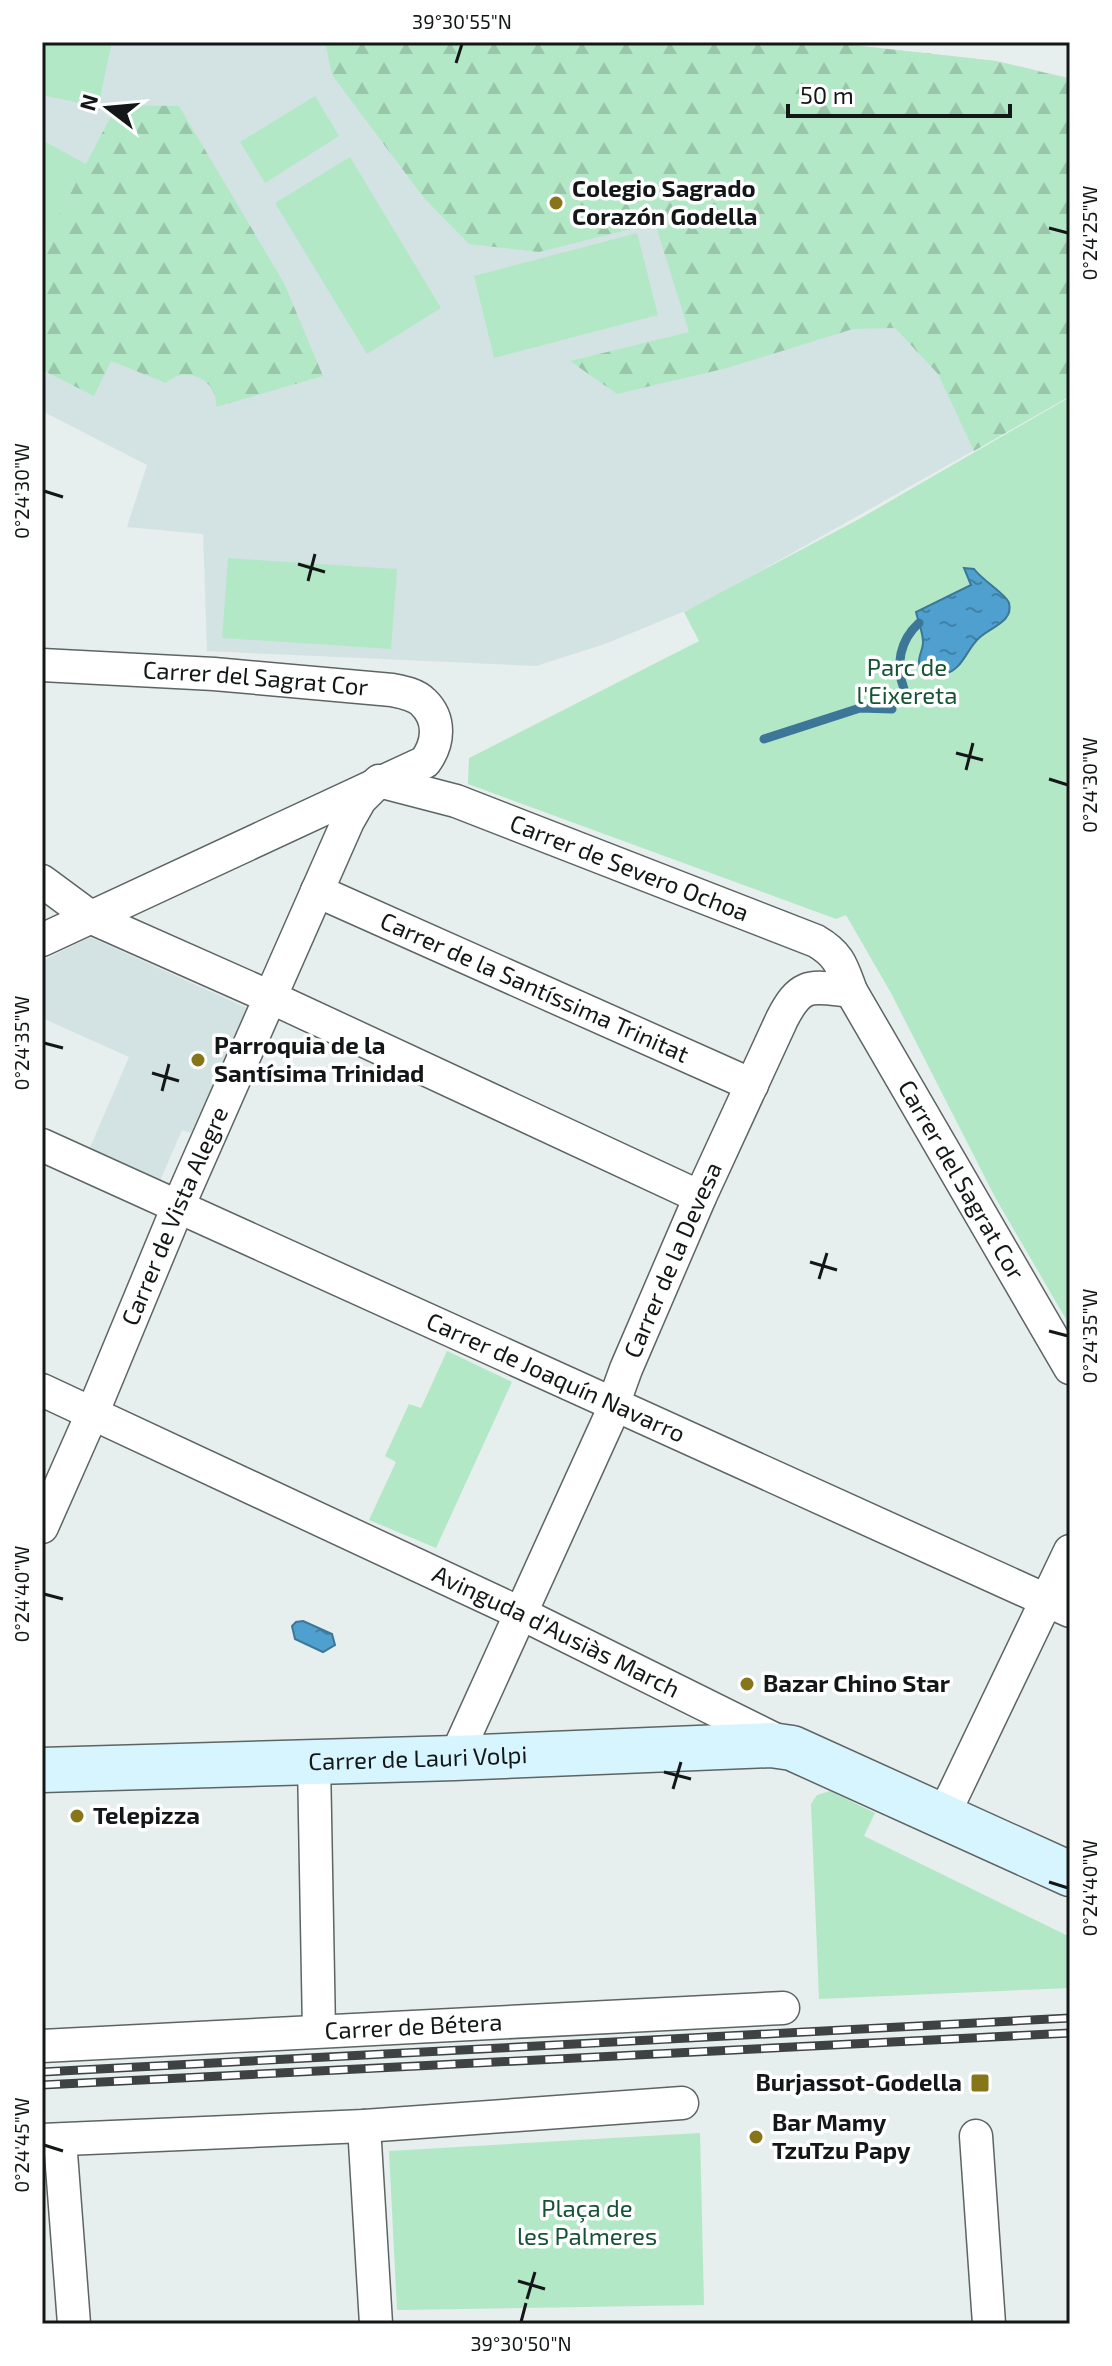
<svg xmlns="http://www.w3.org/2000/svg" width="1112" height="2366" viewBox="0 0 1112 2366" font-family="'Exo 2',sans-serif">
<style>
.built{fill:#d3e3e3}
.forest{fill:url(#forest-firs)}
.park{fill:#b3e8c6}
.water{fill:url(#water-ripples);stroke:#3d7798;stroke-width:2}
.lines{fill:none;stroke-linecap:round;stroke-linejoin:round}
.stream{stroke:#3d7798;stroke-width:9}
.street-casing{stroke:#5e6464;stroke-width:35}
.secondary-casing{stroke:#5e6464;stroke-width:47}
.street{stroke:#fff;stroke-width:32}
.secondary{stroke:#d6f5fe;stroke-width:44}
.rail-casing{stroke:#3e4242;stroke-width:9}
.rail{stroke:#fff;stroke-width:6;stroke-dasharray:18;stroke-linecap:butt}
.ticks{fill:none;stroke:#141717;stroke-width:3}
.poi-dot{fill:#877519;stroke:#fff;stroke-width:3}
.labels{text-anchor:middle;stroke-width:7;stroke-linejoin:round;paint-order:stroke}
.poi-label{font-size:24px;font-weight:bold;fill:#141717;stroke:#fff;text-anchor:start}
.park-label{font-size:24px;fill:#165335;stroke:#fff}
.street-label{font-size:24px;fill:#141717;stroke:#fff}
.neatline{fill:none;stroke:#141717;stroke-width:3}
.ticks-label{font-size:20px;text-anchor:middle;fill:#141717}
</style>
<defs>
<pattern id="forest-firs" width="22" height="20" patternUnits="userSpaceOnUse" patternTransform="scale(2)"><rect width="22" height="20" fill="#b3e8c6"/><path d="M5 1l3.5 6h-7zM16 11l3.5 6h-7z" fill="#99c6a9"/></pattern>
<pattern id="water-ripples" width="26" height="14" patternUnits="userSpaceOnUse" patternTransform="scale(2)"><rect width="26" height="14" fill="#4fa0cf"/><path d="M2 4q2-2 4 0t4 0M15 11q2-2 4 0t4 0" fill="none" stroke="#4081a7"/></pattern>
</defs>
<rect width="100%" height="100%" fill="#e6eeee"/>
<g class="built">
<path d="M42,42H825L996,61L1070,78V396L702,604L605,644L536,666L207,651L203,534L127,527L147,465L42,411Z"/>
<path d="M90,937L247,1008L191,1133L182,1130L159,1183L89,1150L129,1057L42,1018V961Z"/>
</g>
<g class="forest">
<path d="M325,42H825L996,61L1070,79V396L974,451L938,374L895,328L853,329L727,368L617,394L570,361L689,332L655,223L539,252L469,244L424,198L332,75Z"/>
<path d="M117,105L179,106L284,283L323,376L216,407C219,380 185,364 166,383L111,361L94,396L42,370V247Z"/>
</g>
<g class="park">
<path d="M42,42H112L98,107L42,95Z"/>
<path d="M315,96L339,136L265,183L240,142Z"/>
<path d="M42,140L86,164L42,247Z"/>
<path d="M350,157L441,308L367,354L275,203Z"/>
<path d="M637,233L658,315L494,358L474,276Z"/>
<path d="M1070,397V1326L996,1199L891,993L846,915L836,919L468,784L469,758L699,641L684,612L861,518Z"/>
<path d="M228,558L397,569L391,649L222,638Z"/>
<path d="M447,1351L512,1382L436,1548L369,1520L396,1462L385,1456L409,1404L421,1408Z"/>
<path d="M830,1791L875,1813L864,1836L1070,1937V1988L819,1999L811,1804L817,1795Z"/>
<path d="M700,2133L704,2305L397,2310L389,2151Z"/>
</g>
<g class="water">
<path d="M964,568L974,569C982,580 1007,595 1009,603C1014,622 990,627 979,638C965,651 963,671 941,675C935,675 928,675 923,671C914,662 923,652 923,642C923,632 918,621 916,612L971,585Z"/>
<path d="M303,1621L332,1634L335,1645L323,1652L295,1639L292,1626L296,1622Z"/>
</g>
<g class="lines">
<g class="stream">
<path d="M904,689C895,665 900,640 919,623"/>
<path d="M764,739L860,708L892,709"/>
</g>
<g class="street-casing">
<g id="street">
<path id="s1" d="M42,665L214,674L392,690C402,692 415,694 423,702C441,719 439,743 425,762L42,940"/>
<path d="M42,881L92,918L270,997L700,1197"/>
<path id="s2" d="M317,891L752,1085"/>
<path id="s3" d="M42,1145L1070,1611"/>
<path id="s4" d="M42,1390L522,1614L782,1743"/>
<path id="s5" d="M42,1527L92,1414L177,1209L348,821L360,800L379,781L456,801L816,941C840,955 842,967 851,991L1070,1368"/>
<path id="s6" d="M455,1758L615,1406L618,1391L626,1369L700,1197L782,1019C802,980 812,987 851,991"/>
<path d="M314,1762L319,2031"/>
<path d="M943,1816L1070,1551"/>
<path id="s7" d="M42,2046L783,2008"/>
<path d="M364,2126L376,2324"/>
<path d="M976,2136L989,2324"/>
<path d="M42,2140L364,2126L682,2103"/>
<path d="M60,2140L74,2324"/>
</g>
</g>
<g class="secondary-casing">
<g id="secondary">
<path id="s8" d="M42,1770L455,1758L771,1745L792,1748L1070,1874"/>
</g>
</g>
<use href="#street" class="street"/>
<use href="#secondary" class="secondary"/>
<g class="rail-casing">
<g id="rail">
<path d="M42,2072L1070,2018"/>
<path d="M42,2085L1070,2033"/>
</g>
</g>
<use href="#rail" class="rail"/>
</g>
<path class="ticks" d="M456,63L462,44M1049,228L1068,233M44,491L63,497M298,564L325,572M308,581L315,554M956,753L983,760M966,770L973,743M1049,779L1068,785M44,1043L63,1048M152,1073L179,1081M162,1091L169,1064M810,1262L837,1270M819,1279L827,1253M1049,1331L1068,1336M44,1594L63,1599M664,1772L691,1779M673,1789L681,1762M1049,1882L1068,1888M44,2145L63,2151M518,2281L545,2289M527,2299L535,2272M521,2322L526,2303"/>
<g class="poi-dot">
<circle cx="556" cy="203" r="8"/>
<circle cx="198" cy="1060" r="8"/>
<circle cx="747" cy="1684" r="8"/>
<circle cx="77" cy="1816" r="8"/>
<rect x="970" y="2073" width="20" height="20" rx="4"/>
<circle cx="756" cy="2137" r="8"/>
</g>
<g class="labels">
<g class="poi-label">
<text x="572" y="197">Colegio Sagrado<tspan x="572" dy="28">Corazón Godella</tspan></text>
<text x="214" y="1054">Parroquia de la<tspan x="214" dy="28">Santísima Trinidad</tspan></text>
<text x="763" y="1692">Bazar Chino Star</text>
<text x="93" y="1824">Telepizza</text>
<text x="962" y="2091" text-anchor="end">Burjassot-Godella</text>
<text x="772" y="2131">Bar Mamy<tspan x="772" dy="28">TzuTzu Papy</tspan></text>
</g>
<g class="park-label">
<text x="907" y="676">Parc de<tspan x="907" dy="28">l'Eixereta</tspan></text>
<text x="587" y="2217">Plaça de<tspan x="587" dy="28">les Palmeres</tspan></text>
</g>
<g class="street-label">
<text dy="8" stroke="none"><textPath href="#s1" startOffset="214">Carrer del Sagrat Cor</textPath></text>
<text dy="8" stroke="none"><textPath href="#s5" startOffset="1086">Carrer de Severo Ochoa</textPath></text>
<text dy="8" stroke="none"><textPath href="#s2" startOffset="238">Carrer de la Santíssima Trinitat</textPath></text>
<text dy="8" stroke="none"><textPath href="#s5" startOffset="1568">Carrer del Sagrat Cor</textPath></text>
<text dy="8" stroke="none"><textPath href="#s5" startOffset="338">Carrer de Vista Alegre</textPath></text>
<text dy="8" stroke="none"><textPath href="#s6" startOffset="544">Carrer de la Devesa</textPath></text>
<text dy="8" stroke="none"><textPath href="#s3" startOffset="564">Carrer de Joaquín Navarro</textPath></text>
<text dy="8" stroke="none"><textPath href="#s4" startOffset="568">Avinguda d'Ausiàs March</textPath></text>
<text dy="8" stroke="none"><textPath href="#s8" startOffset="376">Carrer de Lauri Volpi</textPath></text>
<text dy="8" stroke="none"><textPath href="#s7" startOffset="372">Carrer de Bétera</textPath></text>
</g>
</g>
<rect width="1112" height="2366" fill="none" stroke="#ffffff" stroke-width="88"/>
<g transform="translate(108 108) rotate(286)" stroke="#ffffff" stroke-width="6" paint-order="stroke">
<path d="M0-6L14 30L0 20L-14 30Z" fill="#141717"/>
<text y="-12" font-size="22" font-weight="bold" text-anchor="middle" fill="#141717">N</text>
</g>
<path d="M788 104v12h222v-12" fill="none" stroke="#141717" stroke-width="4"/>
<text x="800" y="104" font-size="24" fill="#141717" stroke="#ffffff" stroke-width="6" paint-order="stroke">50 m</text>
<rect x="44" y="44" width="1024" height="2278" class="neatline"/>
<g class="ticks-label">
<text x="462" y="29">39°30'55"N</text>
<text transform="translate(1090 233) rotate(-90)" y="7">0°24'25"W</text>
<text transform="translate(22 491) rotate(-90)" y="7">0°24'30"W</text>
<text transform="translate(1090 785) rotate(-90)" y="7">0°24'30"W</text>
<text transform="translate(22 1043) rotate(-90)" y="7">0°24'35"W</text>
<text transform="translate(1090 1336) rotate(-90)" y="7">0°24'35"W</text>
<text transform="translate(22 1594) rotate(-90)" y="7">0°24'40"W</text>
<text transform="translate(1090 1888) rotate(-90)" y="7">0°24'40"W</text>
<text transform="translate(22 2145) rotate(-90)" y="7">0°24'45"W</text>
<text x="521" y="2351">39°30'50"N</text>
</g>
</svg>
